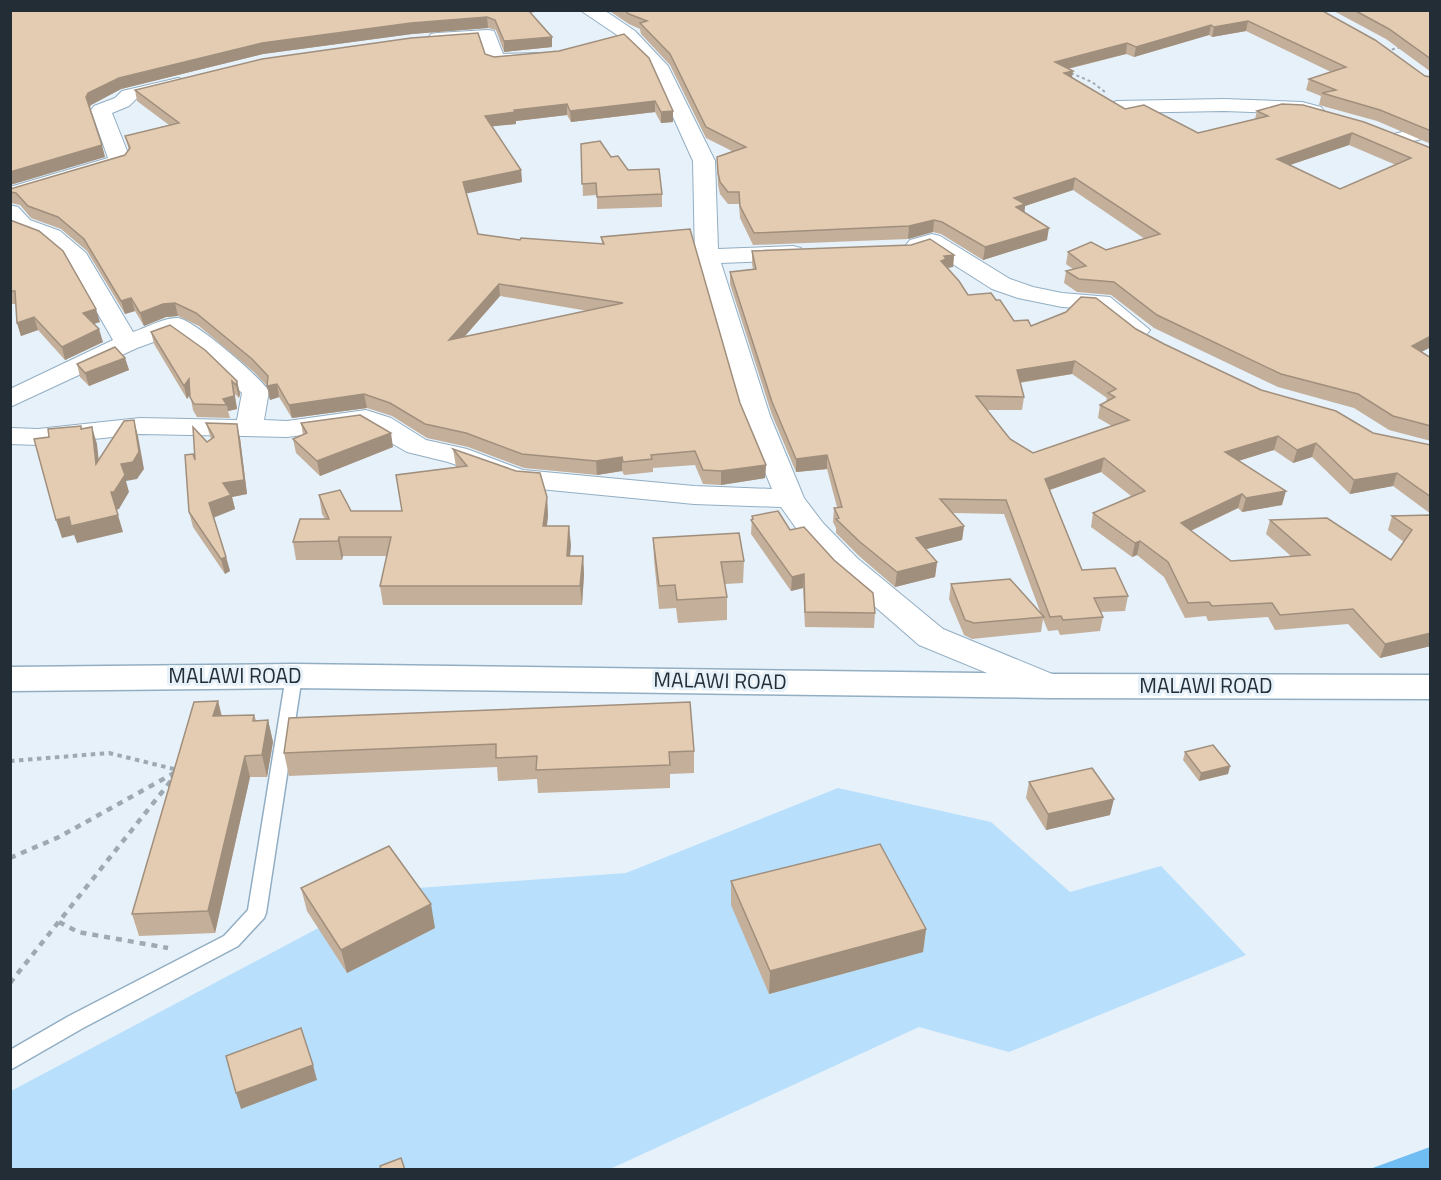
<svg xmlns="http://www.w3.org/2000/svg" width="1441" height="1180" viewBox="0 0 1441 1180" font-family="'Titillium Web',sans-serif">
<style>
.green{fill:#b8dffc}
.water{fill:#6fbdf3}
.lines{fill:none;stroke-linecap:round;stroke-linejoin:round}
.service-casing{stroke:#92aec3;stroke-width:3}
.minor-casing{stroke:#92aec3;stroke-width:2}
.primary-casing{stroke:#92aec3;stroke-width:3}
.path-far2{stroke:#9ea9b2;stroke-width:2;stroke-dasharray:3 3;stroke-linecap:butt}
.path-far1{stroke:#9ea9b2;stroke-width:4;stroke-dasharray:4.5 4.5;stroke-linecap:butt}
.path{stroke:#9ea9b2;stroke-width:4.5;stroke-dasharray:6 6;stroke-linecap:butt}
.service{fill:#fff;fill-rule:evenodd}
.minor{fill:#fff;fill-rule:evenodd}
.primary{fill:#fff;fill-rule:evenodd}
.wall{fill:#c4af9a;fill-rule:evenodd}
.shaded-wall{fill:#a08f7d}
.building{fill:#e4ccb3;stroke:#a08f7d;stroke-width:1.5;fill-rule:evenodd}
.labels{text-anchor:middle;stroke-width:6;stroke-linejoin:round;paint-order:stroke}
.street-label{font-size:21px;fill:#222d35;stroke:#e6f1fa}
</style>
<rect width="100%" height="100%" fill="#e6f1fa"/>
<path class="green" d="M838,788L991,822L1070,892L1161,866L1246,955L1009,1052L919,1027L610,1169L11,1170V1091L390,890L626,873Z"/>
<path class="water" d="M1430,1147V1169H1370Z"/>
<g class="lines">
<g class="service-casing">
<path id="service" d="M294,671L300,672L302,676L266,913L264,918L238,946L83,1028L10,1070V1050L69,1016L224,936L248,910L286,676L288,672Z"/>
</g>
<g class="minor-casing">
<g id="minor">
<path d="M580,10H603L610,14L635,31L668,66L715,161L718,249L793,246L801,248L805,253L801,258L793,260L721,263L770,416L804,498L823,523L857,558L943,629L1062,678L1067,686L1062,694L1050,697L1038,694L919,645L835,572L801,535L781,507L694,504L519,487L448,462L407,452L363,427L287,437L140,434L38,445L10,444L12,428L38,429L140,418L237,420L242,393L209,361L173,335L137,348L10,407V389L113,340L68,262L44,241L14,230L10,226V205L18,207L30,220L60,231L86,253L133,332C146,328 164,317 178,318C194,320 259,376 269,391L264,420L287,421L366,410L391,418L426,440L467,449L523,470L694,486L772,489L742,416L695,257L693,161L651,68L623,39Z"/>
<path d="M488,30L494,31L503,54L542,53L544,57L542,61C526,65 504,68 488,64L481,41L437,43L431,42L428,38L431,34L437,33Z"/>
<path d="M178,78L185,80L188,84L185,88L136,99L129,106L112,113L131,161L127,165L10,200V187L108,158L91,110L94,106L115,98L122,91Z"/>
<path d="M1224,99L1302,102L1321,107L1324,111L1321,115L1314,117L1302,114L1224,111L1117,113L1110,111L1107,107L1110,103L1117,101Z"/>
<path d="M1430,125V137L1397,145L1390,143L1387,139L1390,135Z"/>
<path d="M932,234L940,236L1010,279L1033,287L1062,293L1110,297L1150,330L1146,335L1137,338L1128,335L1095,309L1062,307L1018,298L992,289L929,249L918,252L910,250L906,245L910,240Z"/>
</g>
</g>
<g class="primary-casing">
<path id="primary" d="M294,664L1050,674L1430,675V699L1050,698L294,688L10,691V667Z"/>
</g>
<g class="path-far2">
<path d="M1386,51L1402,47"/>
<path d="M1071,73L1092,82L1105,92"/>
</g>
<path class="path-far1" d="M10,761L109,753L178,770"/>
<g class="path">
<path d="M175,769L178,770"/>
<path d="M10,858L59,837L176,772"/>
<path d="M59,922L78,932L168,948"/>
<path d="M10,983L174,777"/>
</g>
<use href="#service" class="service"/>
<use href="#minor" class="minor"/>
<use href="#primary" class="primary"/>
</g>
<g class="wall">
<path d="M10,10H544L530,13L552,47L504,52L496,30L488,28L412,34L263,54L121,89L91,105L90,107L105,157L10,185Z"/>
<path d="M608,10H1321L1425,76L1431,77V144L1377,121L1319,105L1321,96L1306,90L1309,79L1331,72L1246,31L1212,37L1209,35L1134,57L1126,54L1068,69L1073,71L1072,78L1125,109L1198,133L1255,119L1257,111L1431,148V347L1421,352L1431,358V441L1389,430L1354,408L1278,387L1154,328L1111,295L1077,292L1064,283L1066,271L1073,269L1066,264L1068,252L1106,250L1145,239L1073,190L1025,206L1024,212L1047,240L983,260L941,234L933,232L908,239L753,245L740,218L739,204H728L720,194L718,185L717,157L732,151L706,138L670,65L641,34L640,29L629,24ZM1349,145L1396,165L1340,189L1290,165Z"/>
<path d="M1332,10H1431V72L1386,39Z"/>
<path d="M559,51L673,111V122L661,123L655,112L571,122L567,115L516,121V124L492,126L521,170L522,182L466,193L478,234L520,240L602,244L601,237L740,403L766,465L765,478L721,485L703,484L695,465L653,468V472L624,475L622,471L597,475L524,468L468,447L427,438L392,416L367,408L292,418L279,397L270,400L267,386L254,372L199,326L178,316L166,317L144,326L135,311L125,314L87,251L61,229L31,218L20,205L11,203L10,189L125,155L129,150L125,136L169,125L137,101L135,90L485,54L494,57ZM500,296L588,311L465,336Z"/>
<path d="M581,144L611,157L662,194V207L597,209V195L583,196Z"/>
<path d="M10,220L100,322L93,324L103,342L65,360L38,330L21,336L17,323L16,304H10Z"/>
<path d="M752,251L954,255L953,267L948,268L968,295L996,300L1014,321L1031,326L1136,329L1164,344L1261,390L1373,433L1431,445V514L1393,486L1350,494L1312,457L1293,463L1274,450L1238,461L1282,505L1242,512L1238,508L1191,531L1231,561L1292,557L1266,534L1270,520L1391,560L1404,542L1388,530L1392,516L1431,515V646L1380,658L1348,624L1275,630L1268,617L1208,621L1206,616L1185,618L1164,577L1137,555L1132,557L1091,527L1093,513L1131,496L1101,472L1050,490L1082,570L1128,596L1125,611L1100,612L1103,617L1100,631L1060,635L1058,630L1048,631L1043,619L1041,632L972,639L964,635L949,599L951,584L1041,614L1004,514L953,513L964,526L962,540L926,549L937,562L935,577L895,587L859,556L836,533V528L833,522L834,508L837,507L827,469L796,472L772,415L730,284V272L753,269L752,264ZM1072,374L1107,398L1106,402L1100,405L1098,418L1112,426L1033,453L1010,439L987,410H1022L1024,397L1020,383Z"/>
<path d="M151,332L237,381L240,394L239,398L235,394L237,409L228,411L230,418L197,417L193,410L190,394L187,399L154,344Z"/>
<path d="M125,358L129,370L89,386L80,377L77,364Z"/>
<path d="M206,423L240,438L247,494L232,497L235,509L214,517L226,557L230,571L225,574L193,527L189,512L195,460L207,442L211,439Z"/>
<path d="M301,423L393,447L320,476L296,453L293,439L303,435Z"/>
<path d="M453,449L547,497L548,516L547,526L571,545L570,556H583L584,574L582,605H383L380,586L387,556H343L342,560H296L293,542L325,519L322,514L319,495L351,511H402L396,475L456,467Z"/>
<path d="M752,516L790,530L875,613L874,628L805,627L803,588L791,591L751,534Z"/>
<path d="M653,538L744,561L743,583L725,584L727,597V620L678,623L676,608L659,609L654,560Z"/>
<path d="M218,701L222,716L254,715L256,720H268L273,742L267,777H250L215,933L139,936L132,914Z"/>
<path d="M289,718L694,751V773L670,774V788L538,793L537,779L498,781L497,767L289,776L284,753Z"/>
<path d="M1185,752L1230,766L1228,774L1199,781L1183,760Z"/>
<path d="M1029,782L1110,815L1046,830L1026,798Z"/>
<path d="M731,881L926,929L923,952L769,994L731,905Z"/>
<path d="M301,888L435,928L347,973L307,911Z"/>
</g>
<g class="shaded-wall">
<path d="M523,10H544L523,14Z"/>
<path d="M487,17L488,28L412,34L263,54L121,89L91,105L89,108L86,97L88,93L119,78L262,43L411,23Z"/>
<path d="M1248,21L1246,31L1212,37L1214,27Z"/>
<path d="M1211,25L1209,35L1134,57L1136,47Z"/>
<path d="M552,37V47L504,52V41Z"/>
<path d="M1127,43L1126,54L1054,72L1055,62Z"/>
<path d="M1073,71L1071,82L1064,73Z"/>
<path d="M655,101V112L571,122L570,111Z"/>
<path d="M567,104V115L516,121V124L487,127L485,116L514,110Z"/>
<path d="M673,111V122L661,123V112Z"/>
<path d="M1352,133L1349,145L1275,170L1277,159Z"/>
<path d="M102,145L105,157L10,185V172Z"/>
<path d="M521,170L522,182L464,194L463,182Z"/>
<path d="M1075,178L1073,190L1025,206L1024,217L1014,219V198Z"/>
<path d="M934,220L933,232L908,239L909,226Z"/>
<path d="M1049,228L1047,240L983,260L985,247Z"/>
<path d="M954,255L953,267L945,268L941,261L944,256Z"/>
<path d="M499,284L500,296L450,353L449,340Z"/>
<path d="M131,298L135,311L125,314L121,301Z"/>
<path d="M175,303L178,316L166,317L144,326L140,313L163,304Z"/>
<path d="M96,309L100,322L87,326L83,313Z"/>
<path d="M34,317L38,330L21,336L17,323Z"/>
<path d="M99,329L103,342L65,360L62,347Z"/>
<path d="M1431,336V347L1408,359L1412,346Z"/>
<path d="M125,358L129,370L89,386L85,373Z"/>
<path d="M1075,361L1072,374L1015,383L1017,370Z"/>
<path d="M189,379L192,392L187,399L184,386Z"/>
<path d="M232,381L237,409L228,411L227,405L223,399Z"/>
<path d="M237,381L240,394L239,398L236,385Z"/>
<path d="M277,384L279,397L270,400L267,386Z"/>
<path d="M364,394L367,408L292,418L289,405Z"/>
<path d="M134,420L138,436L144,469L137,479L126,481L129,492L119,509L116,510L111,492L121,464Z"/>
<path d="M237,424L240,438L247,494L232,497L235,509L213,518L209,503L223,483Z"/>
<path d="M92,427L97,444L101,481L96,464Z"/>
<path d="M391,433L393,447L320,476L317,461Z"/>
<path d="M1278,436L1274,450L1222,466L1225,452Z"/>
<path d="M1316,443L1312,457L1293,463L1297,450Z"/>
<path d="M827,455V469L796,472V459Z"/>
<path d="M622,457V471L597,475L596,461Z"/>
<path d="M1104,458L1101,472L1043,492L1045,479Z"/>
<path d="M766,465L765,478L721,485V471Z"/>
<path d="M1397,473L1393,486L1350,494L1354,480Z"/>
<path d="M1286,491L1282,505L1242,512L1246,498Z"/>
<path d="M1242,494L1238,508L1177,537L1181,523Z"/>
<path d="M547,497L548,516L544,545L543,526Z"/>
<path d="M118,515L123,532L77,543L74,535L62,538L56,520L69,517Z"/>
<path d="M569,526L571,545L568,574L567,556Z"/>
<path d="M964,526L962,540L915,552L916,538Z"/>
<path d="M339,537L343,556L342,560L338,541Z"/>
<path d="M1140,541L1137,555L1132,557L1135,543Z"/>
<path d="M583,556L584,574L582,605L580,586Z"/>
<path d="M226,557L230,571L225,574L221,559Z"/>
<path d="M937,562L935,577L895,587L897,572Z"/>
<path d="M804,574L803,588L791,591L792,577Z"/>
<path d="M1431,633V646L1380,658L1385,644Z"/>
<path d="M218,701L223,723L213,716Z"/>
<path d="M268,720L273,742L267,777L262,755Z"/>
<path d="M245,756L250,777L215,933L208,911Z"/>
<path d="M1230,766L1228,774L1199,781L1201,773Z"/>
<path d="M1114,799L1110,815L1046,830L1048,814Z"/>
<path d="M431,904L435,928L347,973L341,950Z"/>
<path d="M926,929L923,952L769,994L770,971Z"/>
<path d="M313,1065L317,1080L241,1109L236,1093Z"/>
</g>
<g class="building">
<path d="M10,10H528L552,37L504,41L495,20L487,17L411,23L262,43L119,78L88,93L86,97L102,145L10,172Z"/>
<path d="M624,10H1321L1375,40L1425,76L1431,77V131L1380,110L1322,93L1336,90L1309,79L1346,67L1248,21L1214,27L1211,25L1136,47L1127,43L1055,62L1073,71L1064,73L1125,109L1144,105L1198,133L1268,116L1257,111L1282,104L1303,105L1364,122L1431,148V336L1412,346L1431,358V426L1393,416L1358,394L1281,374L1157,315L1114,282L1079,279L1066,271L1086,266L1068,252L1091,242L1106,250L1160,234L1075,178L1014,198L1025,204L1016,207L1049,228L985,247L942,222L934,220L909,226L754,233L740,206L739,192H728L720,182L718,173L717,157L746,147L706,127L670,54L640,23L647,21L629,14ZM1352,133L1411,158L1340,189L1277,159Z"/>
<path d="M1354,10H1431V59L1389,29Z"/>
<path d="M478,33L485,54L494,57L559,51L624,34L649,58L673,111L661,112L655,101L570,111L567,104L514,110L515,112L485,116L521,170L463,182L478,234L520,240L521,238L604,244L601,237L690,229L740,403L766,465L721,471L703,470L695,451L651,455L652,459L623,462L622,457L596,461L522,454L466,433L425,424L390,403L364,394L289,405L277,384L267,386L268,376L252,359L196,313L175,303L163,304L140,313L131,298L121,301L84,239L58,217L28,206L16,193L10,192V189L125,155L130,148L125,136L179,123L135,90L262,59L411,38ZM499,284L623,303L449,340Z"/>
<path d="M600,141L611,157L618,156L628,170L659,169L662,194L597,197L596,183L582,184L581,144Z"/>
<path d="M10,220L39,231L63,251L96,309L83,313L99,329L62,347L34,317L17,323L15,291H10Z"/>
<path d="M930,239L954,255L944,256L946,259L941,261L959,281L968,295L991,293L996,300H1000L1014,321L1028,320L1031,326L1066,312L1081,297L1096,298L1136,329L1164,344L1261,390L1336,411L1373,433L1431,445V497L1397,473L1354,480L1316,443L1297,450L1278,436L1225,452L1286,491L1246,498L1242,494L1181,523L1231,561L1310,555L1270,520L1327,518L1391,560L1412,530L1392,516L1431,515V633L1385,644L1353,609L1280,615L1272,603L1212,606L1209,602L1188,603L1168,562L1140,541L1135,543L1093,513L1145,491L1104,458L1045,479L1082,570L1115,568L1128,596L1094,598L1103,617L1063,620L1061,616L1050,617L1006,500L940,499L964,526L916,538L937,562L897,572L860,542L836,519L839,518L834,508L842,507L827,455L796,459L772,402L730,272L756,269L752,251L911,245ZM1075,361L1116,389L1108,393L1115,397L1100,405L1129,420L1033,453L1010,439L976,396L1024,397L1017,370Z"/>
<path d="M170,325L205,350L237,381L236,385L232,381L234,396L223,399L227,405L194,404L190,397L189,379L184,386L151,332Z"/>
<path d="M115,347L125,358L85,373L77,364Z"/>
<path d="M360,415L391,433L317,461L293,439L307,433L301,423Z"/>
<path d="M134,420L139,452L133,462L121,464L125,475L114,492H111L118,515L71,526L69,517L56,520L34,439L49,437L48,429L81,426V429L92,427L96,464L124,421Z"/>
<path d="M206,423L237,424L244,480L223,483L231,495L209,503L226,557L221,559L189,512L185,455L193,454L195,460L193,427L207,442L214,437Z"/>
<path d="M453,449L516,471L540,473L547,497L543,526H569L567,556H583L580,586H380L391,537H339L338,541L293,542L300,519H329L319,495L340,490L351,511H402L396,475L467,466Z"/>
<path d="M778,511L790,530L804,527L834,560L873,593L875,613L805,612L804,574L792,577L751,520L753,519L752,516Z"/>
<path d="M739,533L744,561L721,562L727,597L677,600L675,585L659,586L653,538Z"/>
<path d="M1010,579L1044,617L974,623L965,620L951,584Z"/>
<path d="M218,701L213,716L254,715L253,721L268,720L262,755L245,756L208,911L132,914L194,702Z"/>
<path d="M690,702L694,751L669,752L670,765L536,770L537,756L496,758V744L284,753L289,718Z"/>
<path d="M1213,745L1230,766L1201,773L1185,752Z"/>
<path d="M1092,768L1114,799L1048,814L1029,782Z"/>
<path d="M880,844L926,929L770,971L731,881Z"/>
<path d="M389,846L431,904L341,950L301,888Z"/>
<path d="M301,1028L313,1065L236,1093L226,1056Z"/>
<path d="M401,1158L405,1170H381L380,1166Z"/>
</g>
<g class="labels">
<g class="street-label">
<text x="235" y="683">MALAWI ROAD</text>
<text transform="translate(720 681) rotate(1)" y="7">MALAWI ROAD</text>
<text x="1206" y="693">MALAWI ROAD</text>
</g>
</g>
<rect width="1441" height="1180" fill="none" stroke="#222d35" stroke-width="24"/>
</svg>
